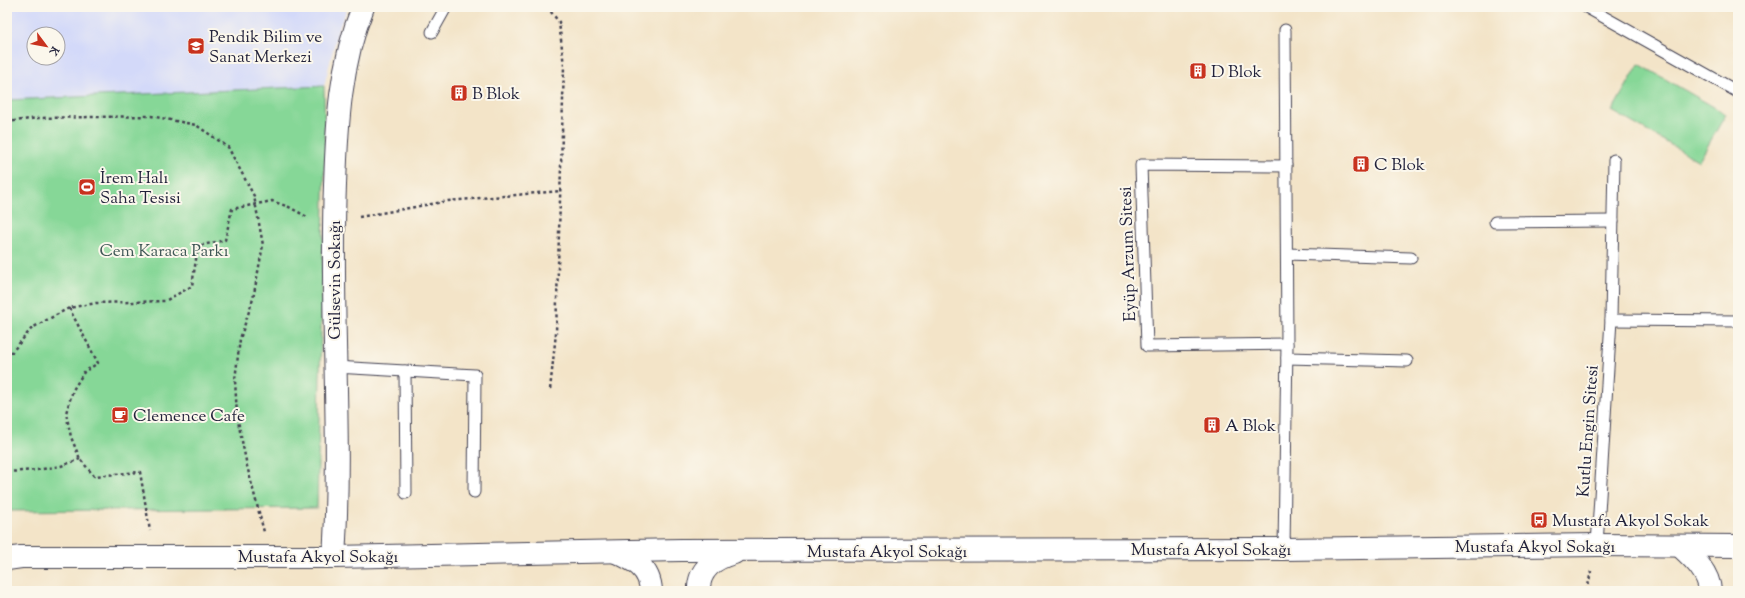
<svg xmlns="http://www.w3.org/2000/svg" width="1745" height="598" viewBox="0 0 1745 598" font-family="'Sorts Mill Goudy',serif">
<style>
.built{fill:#d3d9f9;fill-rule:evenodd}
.green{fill:#86d797;stroke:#547c69}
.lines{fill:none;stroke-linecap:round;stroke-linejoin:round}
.service-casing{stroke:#413f50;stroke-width:13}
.minor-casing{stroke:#413f50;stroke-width:24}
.tertiary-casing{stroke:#413f50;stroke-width:24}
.path{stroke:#413f50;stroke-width:2.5;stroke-dasharray:3 3;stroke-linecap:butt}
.service{stroke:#fff;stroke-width:11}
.minor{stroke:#fff;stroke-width:22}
.tertiary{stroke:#fff;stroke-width:22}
.labels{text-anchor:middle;stroke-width:4;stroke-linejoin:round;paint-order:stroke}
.poi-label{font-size:17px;fill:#22223b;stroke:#fbf7ec;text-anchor:start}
.park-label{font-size:17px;fill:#405857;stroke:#fbf7ec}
.street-label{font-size:17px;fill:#22223b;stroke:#fbf7ec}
</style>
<rect width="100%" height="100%" fill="#fbf7ec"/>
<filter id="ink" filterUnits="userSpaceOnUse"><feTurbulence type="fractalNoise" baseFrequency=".025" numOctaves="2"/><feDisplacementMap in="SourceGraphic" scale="8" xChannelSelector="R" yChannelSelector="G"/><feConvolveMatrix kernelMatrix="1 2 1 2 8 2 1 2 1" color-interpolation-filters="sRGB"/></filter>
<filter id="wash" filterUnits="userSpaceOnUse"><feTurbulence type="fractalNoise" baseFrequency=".012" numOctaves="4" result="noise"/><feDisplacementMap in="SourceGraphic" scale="16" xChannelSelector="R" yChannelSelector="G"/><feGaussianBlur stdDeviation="0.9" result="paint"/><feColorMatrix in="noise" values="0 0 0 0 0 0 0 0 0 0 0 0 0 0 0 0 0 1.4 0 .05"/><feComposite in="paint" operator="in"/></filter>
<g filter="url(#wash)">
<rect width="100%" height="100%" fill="#f3e4c8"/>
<path class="built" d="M7,7H348L338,30L324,86L7,100ZM34,34H58V58H34Z"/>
<g class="green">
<path d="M1639,64L1726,114L1699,161L1612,111Z"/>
<path d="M324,86L325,157L317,508L7,511V100Z"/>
</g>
</g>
<g filter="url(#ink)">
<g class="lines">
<g class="service-casing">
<g id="service">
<path d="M1586,7L1738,92"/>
<path d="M432,32L446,7"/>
<path d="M1286,166L1141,165L1147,346L1287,344"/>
<path d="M1495,222L1613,221"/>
<path d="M1287,254L1411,258"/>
<path d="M1611,320L1738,321"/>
<path d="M1287,358L1407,361"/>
<path d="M335,367L475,375L474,492"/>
<path d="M405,371L406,493"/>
<path d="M1597,545L1611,320L1614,160"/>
<path d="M1284,549L1287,344L1285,30"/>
</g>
</g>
<g class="minor-casing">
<path id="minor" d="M334,557C342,433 330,309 335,185C337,124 340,64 363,7"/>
</g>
<g class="tertiary-casing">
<g id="tertiary">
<path d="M1680,546C1693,558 1709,572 1710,591"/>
<path d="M616,552C634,560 650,568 651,591"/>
<path d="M7,559L21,557H334L681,550L1284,549L1597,545L1738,546"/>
<path d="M699,591C698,569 715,558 734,553"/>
</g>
</g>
<g class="path">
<path d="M547,7L559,22L564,66L556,333L550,390"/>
<path d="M7,122L38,118L151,116L196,125L228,147L254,196L263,245L253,299L240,339L235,380L237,416L247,466L264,532"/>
<path d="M359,217L448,201L560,191"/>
<path d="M69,308L98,363L84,372L73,390L66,413L71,437L80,459L94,476L140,472L150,531"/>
<path d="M7,358L32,328L69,308L96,303L165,301L192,286L198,246L225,240L232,209L272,201L289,207L309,218"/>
<path d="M7,472L37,470L61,466L80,459"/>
<path d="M1550,591H1587"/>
<path d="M1587,591L1591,571"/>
</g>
<use href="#service" class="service"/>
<use href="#minor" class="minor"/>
<use href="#tertiary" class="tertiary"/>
</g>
</g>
<defs>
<g id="school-square" transform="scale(0.9)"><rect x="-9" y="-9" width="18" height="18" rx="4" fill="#c8321e" stroke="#fbf7ec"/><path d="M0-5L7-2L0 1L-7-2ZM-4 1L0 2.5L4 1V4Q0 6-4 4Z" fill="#fff"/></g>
<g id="building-square" transform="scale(0.9)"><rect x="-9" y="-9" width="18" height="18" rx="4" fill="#c8321e" stroke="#fbf7ec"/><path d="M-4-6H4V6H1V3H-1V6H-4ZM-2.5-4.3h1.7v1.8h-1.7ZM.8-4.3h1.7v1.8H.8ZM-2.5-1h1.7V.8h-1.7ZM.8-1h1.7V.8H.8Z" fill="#fff"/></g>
<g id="stadium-square" transform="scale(0.9)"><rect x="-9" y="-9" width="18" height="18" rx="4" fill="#c8321e" stroke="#fbf7ec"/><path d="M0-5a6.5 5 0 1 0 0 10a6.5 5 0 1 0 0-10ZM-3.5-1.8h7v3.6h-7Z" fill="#fff"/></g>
<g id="cafe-square" transform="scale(0.9)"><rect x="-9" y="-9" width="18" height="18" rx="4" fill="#c8321e" stroke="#fbf7ec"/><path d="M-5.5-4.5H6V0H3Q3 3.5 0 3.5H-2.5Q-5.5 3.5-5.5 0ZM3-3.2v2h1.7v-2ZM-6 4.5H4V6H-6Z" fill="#fff"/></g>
<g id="bus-square" transform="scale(0.9)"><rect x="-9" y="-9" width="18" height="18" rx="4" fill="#c8321e" stroke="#fbf7ec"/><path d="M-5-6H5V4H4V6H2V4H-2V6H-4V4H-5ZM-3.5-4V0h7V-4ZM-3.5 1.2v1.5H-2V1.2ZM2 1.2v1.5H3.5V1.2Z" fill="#fff"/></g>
</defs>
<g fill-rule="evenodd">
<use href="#school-square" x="196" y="46"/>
<use href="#building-square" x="1198" y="71"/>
<use href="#building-square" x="459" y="93"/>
<use href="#building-square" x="1361" y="164"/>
<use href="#stadium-square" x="87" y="187"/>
<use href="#cafe-square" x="120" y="415"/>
<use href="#building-square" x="1212" y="425"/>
<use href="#bus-square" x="1539" y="520"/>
</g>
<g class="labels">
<g class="poi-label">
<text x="209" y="42">Pendik Bilim ve<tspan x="209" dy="20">Sanat Merkezi</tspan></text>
<text x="1211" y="77">D Blok</text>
<text x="472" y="99">B Blok</text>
<text x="1374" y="170">C Blok</text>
<text x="100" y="183">İrem Halı<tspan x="100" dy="20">Saha Tesisi</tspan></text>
<text x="133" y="421">Clemence Cafe</text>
<text x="1225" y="431">A Blok</text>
<text x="1552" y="526">Mustafa Akyol Sokak</text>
</g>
<g class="park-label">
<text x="164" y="256">Cem Karaca Parkı</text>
</g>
<g class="street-label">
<text transform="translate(1127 254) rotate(-92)" y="6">Eyüp Arzum Sitesi</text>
<text transform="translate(334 280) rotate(-90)" y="6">Gülsevin Sokağı</text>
<text transform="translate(1587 431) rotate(-86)" y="6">Kutlu Engin Sitesi</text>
<text x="1535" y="552">Mustafa Akyol Sokağı</text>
<text x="1211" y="555">Mustafa Akyol Sokağı</text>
<text x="887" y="557">Mustafa Akyol Sokağı</text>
<text x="318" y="562">Mustafa Akyol Sokağı</text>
</g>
</g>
<rect width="1745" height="598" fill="none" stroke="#fbf7ec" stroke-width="24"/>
<g transform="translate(46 46) rotate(122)"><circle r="19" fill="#fbf7ec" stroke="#a4a2a5"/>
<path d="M0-3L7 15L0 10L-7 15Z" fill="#c8321e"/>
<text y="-6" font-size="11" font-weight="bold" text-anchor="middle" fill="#22223b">K</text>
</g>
</svg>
